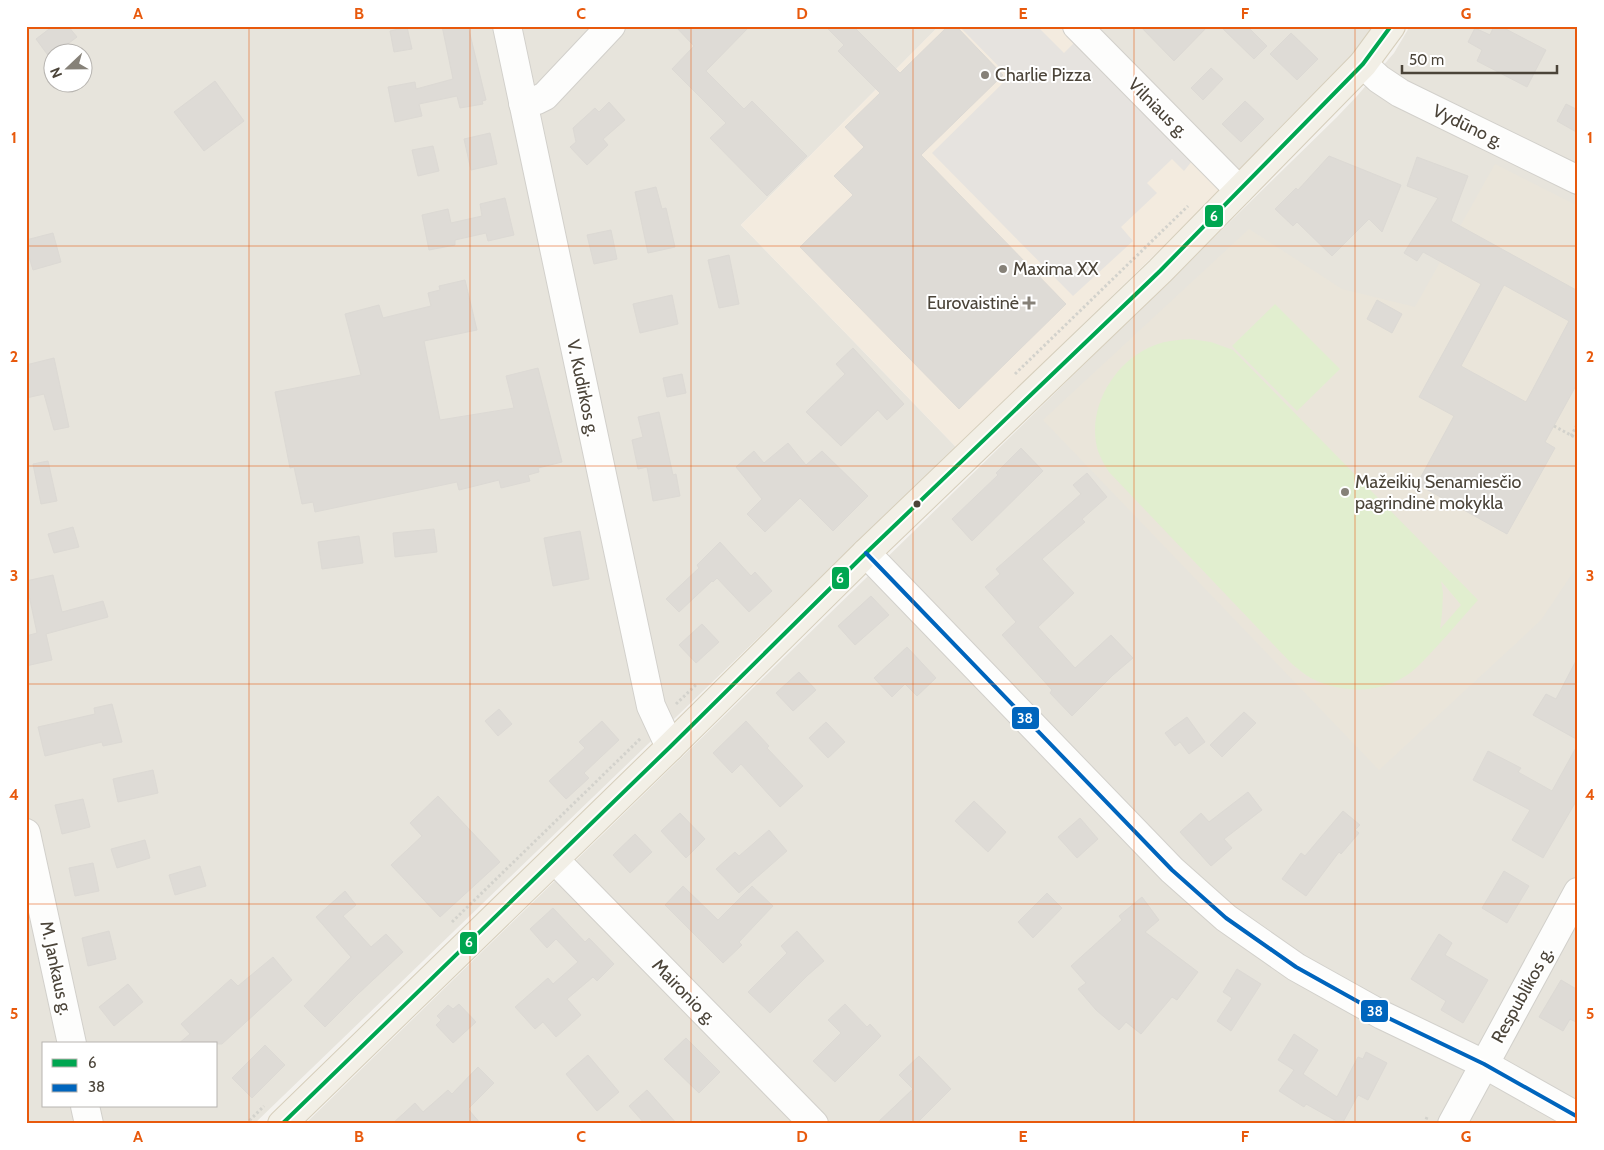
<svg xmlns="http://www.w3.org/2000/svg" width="1604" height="1150" viewBox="0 0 1604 1150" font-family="Cabin,sans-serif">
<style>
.residential{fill:#e7e4dc;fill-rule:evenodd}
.commercial{fill:#f3ebdf}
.education{fill:#eae5da}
.green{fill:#e1eecf;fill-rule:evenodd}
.parking{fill:#e6e3df}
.building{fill:#dedbd6;stroke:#dcd9d4;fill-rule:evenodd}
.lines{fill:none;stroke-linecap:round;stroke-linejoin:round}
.minor-casing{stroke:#d2d0cb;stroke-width:30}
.major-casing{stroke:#d6cebb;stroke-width:30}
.path{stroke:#d3d2cc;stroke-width:3;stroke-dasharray:2.5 2.5;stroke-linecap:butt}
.minor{stroke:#fdfdfc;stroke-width:28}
.major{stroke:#f2efe6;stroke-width:28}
.bus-1-casing{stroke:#fff;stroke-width:8}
.bus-2-casing{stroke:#fff;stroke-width:8}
.bus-1{stroke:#00a651;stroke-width:4}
.bus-2{stroke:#0065bd;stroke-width:4}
.grid{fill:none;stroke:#e8590c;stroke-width:1;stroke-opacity:0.55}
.poi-dot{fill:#868178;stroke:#fff;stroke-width:2}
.bus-dot{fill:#4b4439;stroke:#fff;stroke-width:2}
.labels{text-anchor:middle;stroke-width:4;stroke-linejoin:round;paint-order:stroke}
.poi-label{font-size:18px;fill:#4b4439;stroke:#fff;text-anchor:start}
.street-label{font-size:18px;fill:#4b4439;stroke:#fff}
.line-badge{stroke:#fff;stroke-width:2}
.badge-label{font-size:14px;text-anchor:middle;font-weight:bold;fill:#fff}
.neatline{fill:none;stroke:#e8590c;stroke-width:2}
.grid-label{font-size:16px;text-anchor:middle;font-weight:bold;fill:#e8590c}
</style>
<rect width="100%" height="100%" fill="#f4f2ee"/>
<g class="residential">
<path d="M26,26H939L741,225L956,447L254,1124H26ZM52,52H82V82H52ZM44,1044H216V1106H44Z"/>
<path d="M1097,26H1377L1357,55L1240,172Z"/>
<path d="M1410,26H1578V1124H305L865,579L1337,117L1357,96L1394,53Z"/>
</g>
<path class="commercial" d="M939,26H1097L1240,172L956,447L741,225Z"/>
<path class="education" d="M1495,164L1578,206V565L1541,620L1379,770L1043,420L1249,229L1342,289L1415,307Z"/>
<g class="green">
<path d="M1275,304L1340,369L1297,411L1232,346Z"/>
<path d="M1190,339L1211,342L1233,350L1478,600C1458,622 1438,647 1416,668C1389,693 1347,695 1315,680C1307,677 1300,670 1293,665L1109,472C1105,466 1101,459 1098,451C1086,411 1112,365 1148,348C1162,341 1176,340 1190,339ZM1441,581L1461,605L1440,629L1442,614L1443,593Z"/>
</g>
<path class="parking" d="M959,26H1037L1064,53L1080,37L1196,156L1184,171L1172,159L1147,183L1157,193L1121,227L1133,241L1073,296L932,153L1009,77Z"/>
<g class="building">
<path d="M53,26H68L77,37L57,52H52V56L50,58L36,39Z"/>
<path d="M442,26H468L486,100L482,101L483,104L460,108L457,96L419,104L422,116L395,122L388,87L415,82L416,89L453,79Z"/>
<path d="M675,26H750L706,71L744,109L752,101L807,156L767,196L710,138L726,123L672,69L694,46Z"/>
<path d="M825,26H853L900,73L948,26H956L1003,75L921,155L1066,304L959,409L800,247L853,195L834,176L864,147L845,127L880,93L838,51L844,45Z"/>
<path d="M1140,26H1208L1174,61Z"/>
<path d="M1220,26H1247L1267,46L1254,59Z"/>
<path d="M1494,26H1500L1546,50L1527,87L1477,61L1482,50L1468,42L1475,28L1490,35Z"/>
<path d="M407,27L412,49L394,52L390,31Z"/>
<path d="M1291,33L1318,59L1297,80L1270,54Z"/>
<path d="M1211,68L1223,79L1203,100L1191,88Z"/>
<path d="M215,81L244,121L204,151L174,112Z"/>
<path d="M1245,101L1264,119L1241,142L1222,124Z"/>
<path d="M609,102L625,120L603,139L608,145L587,165L570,147L576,142L573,128L595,108L599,112Z"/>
<path d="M1566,104L1578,110V133L1557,121Z"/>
<path d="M490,133L497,164L471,170L464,139Z"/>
<path d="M433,146L439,171L418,176L412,150Z"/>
<path d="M1329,156L1401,185L1382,232L1369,219L1332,256L1297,222L1293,226L1275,209L1296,188L1298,190Z"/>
<path d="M1417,157L1468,176L1451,221L1578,291V382L1545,442L1555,448L1507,534L1417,484L1454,416L1419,397L1481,284L1423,252L1417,261L1404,253L1438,198L1407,186ZM1504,285L1569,321L1526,402L1461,366Z"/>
<path d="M656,187L662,209L666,208L675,247L648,253L635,192Z"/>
<path d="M505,198L514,235L488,241L486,233L455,240V245L429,250L422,215L448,209L451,223L482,216L480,204Z"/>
<path d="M611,230L617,259L594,264L587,235Z"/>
<path d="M53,233L61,262L33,270L26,247V240Z"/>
<path d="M729,255L739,304L719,308L708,260Z"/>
<path d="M465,280L477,330L424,341L440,420L514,408L506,376L538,368L562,462L538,468L539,472L528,475L530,481L501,488L499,480L459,490L457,482L315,512L313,502L302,504L294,467L290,468L275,392L361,375L345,314L379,305L383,318L431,306L428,293L440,290L439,286Z"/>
<path d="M672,295L678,324L640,333L633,304Z"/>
<path d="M1377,300L1402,314L1392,333L1367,319Z"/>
<path d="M853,348L904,404L887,420L878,410L841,446L806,412L845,374L836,364Z"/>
<path d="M54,358L69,427L54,430L44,394L26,398V365Z"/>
<path d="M682,374L686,393L667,397L663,378Z"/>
<path d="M659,412L673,475L676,474L680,496L653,501L647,467L638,469L632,440L643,437L638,417Z"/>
<path d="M788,443L806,465L822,451L868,496L833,531L800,498L765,532L747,514L762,499L736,467L754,451L764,463Z"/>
<path d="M1021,448L1043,471L972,541L952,519L998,475L996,473Z"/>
<path d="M48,461L57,501L41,504L33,464Z"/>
<path d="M1087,473L1107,497L1082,519L1085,522L1042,559L1074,593L1038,627L1075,668L1111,635L1133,658L1113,675L1072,716L1050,693L1052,690L1002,635L1016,622L985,587L1000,574L996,569L1081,494L1073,485Z"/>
<path d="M73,527L79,547L54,553L48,534Z"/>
<path d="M434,529L437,552L395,557L393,533Z"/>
<path d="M580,531L589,579L553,586L544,538Z"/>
<path d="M359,536L363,563L322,569L318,542Z"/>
<path d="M720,542L751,576L755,572L772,591L749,612L717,578L713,582L712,581L679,612L666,599L699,568L697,565Z"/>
<path d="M53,575L62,612L103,601L108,617L46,634L52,660L26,666V636L37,633L26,581Z"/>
<path d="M871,596L889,615L855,645L838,626Z"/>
<path d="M702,624L719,642L696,663L679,645Z"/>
<path d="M907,647L936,678L917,696L905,684L892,697L874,678Z"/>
<path d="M1578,657V740L1533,715L1546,694L1556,699Z"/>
<path d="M799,672L816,690L793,711L776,693Z"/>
<path d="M112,704L122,742L103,746L102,742L45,756L38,727L95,714L94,708Z"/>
<path d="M499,709L512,724L498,736L485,721Z"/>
<path d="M1244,712L1256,723L1222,757L1210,745Z"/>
<path d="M1187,717L1205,742L1189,754L1180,742L1175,746L1165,733Z"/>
<path d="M602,721L619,740L584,773L589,778L566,799L549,781L585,748L579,742Z"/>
<path d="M746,721L769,746L767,748L803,786L780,807L741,764L732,773L713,753Z"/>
<path d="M826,722L845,742L828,758L809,738Z"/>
<path d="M1578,744V798L1543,858L1512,840L1530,810L1473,780L1488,751L1521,768L1518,772L1552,791Z"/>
<path d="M153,770L158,793L118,802L113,779Z"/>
<path d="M1248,792L1262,810L1224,839L1232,848L1211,866L1180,832L1201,813L1209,822Z"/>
<path d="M438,796L500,862L440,917L391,865L422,836L410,823Z"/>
<path d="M83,799L90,827L62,834L55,805Z"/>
<path d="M974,801L1006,832L988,852L955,821Z"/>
<path d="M1343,811L1360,825L1355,830L1359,833L1341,854L1339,852L1306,896L1282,879L1301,853L1305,856Z"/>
<path d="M680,813L705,839L686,858L661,831Z"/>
<path d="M1080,818L1098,839L1077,858L1058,837Z"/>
<path d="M769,830L787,851L739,893L716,869L735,852L739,856Z"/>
<path d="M635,834L652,852L630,873L613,855Z"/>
<path d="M145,840L150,858L117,868L111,849Z"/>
<path d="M93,863L99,891L75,896L69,868Z"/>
<path d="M200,866L206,886L175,895L169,875Z"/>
<path d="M1504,871L1529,886L1507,923L1482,908Z"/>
<path d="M683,886L718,920L752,886L773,906L739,942L742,945L723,963L665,905Z"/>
<path d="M345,891L356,905L343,916L371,947L386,934L403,952L359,993L325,1027L304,1006L351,957L316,917Z"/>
<path d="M1047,893L1062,908L1033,938L1018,922Z"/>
<path d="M1142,897L1159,920L1145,932L1198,972L1177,1000L1172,997L1141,1034L1126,1022L1119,1030L1096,1010L1078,989L1086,983L1071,966L1122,920L1119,916Z"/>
<path d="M553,908L585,942L589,938L614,964L597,981L593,977L567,999L581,1015L556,1037L543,1022L535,1029L515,1007L548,978L553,984L578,962L556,939L547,948L530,929Z"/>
<path d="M109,931L116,959L88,966L82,938Z"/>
<path d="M797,931L824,961L808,975L770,1013L748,992L787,953L781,946Z"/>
<path d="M1439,934L1452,943L1445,955L1488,980L1463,1023L1441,1010L1446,1001L1411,979Z"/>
<path d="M273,957L292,980L222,1044H178L190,1034L181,1024L231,979L238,986Z"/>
<path d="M1237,969L1261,984L1231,1031L1217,1021L1232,998L1223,992Z"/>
<path d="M1561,980L1578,990V1023L1570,1019L1563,1031L1539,1017Z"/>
<path d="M128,984L143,1002L114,1026L99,1007Z"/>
<path d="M459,1004L476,1022L453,1043L436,1025L441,1020L437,1016L448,1005L453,1009Z"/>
<path d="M845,1004L867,1027L870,1024L881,1036L835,1082L813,1061L841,1033L828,1020Z"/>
<path d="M1294,1034L1318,1050L1303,1074L1337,1097L1358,1057L1363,1059L1366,1052L1387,1063L1368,1100L1358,1095L1342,1124L1306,1104L1304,1107L1279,1091L1294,1070L1278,1060Z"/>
<path d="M686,1038L720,1072L699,1093L664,1059Z"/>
<path d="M265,1045L285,1065L252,1098L232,1078Z"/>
<path d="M588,1055L619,1092L597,1111L566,1074Z"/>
<path d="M919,1056L951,1089L916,1124H876L913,1089L899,1075Z"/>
<path d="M478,1067L494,1083L468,1109L481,1124H392L415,1103L423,1112L448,1090L452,1094Z"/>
<path d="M647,1090L677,1124H645L629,1106Z"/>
</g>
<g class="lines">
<g class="minor-casing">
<g id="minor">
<path d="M507,26L651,706L670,747"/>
<path d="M1077,26L1239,190"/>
<path d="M1363,64L1379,79L1400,93L1578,180"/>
<path d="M523,103L537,100L545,96L611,26"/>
<path d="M866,553L1172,870L1226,918L1296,967L1382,1015L1484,1064L1578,1117"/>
<path d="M26,833L72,1044"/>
<path d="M555,860L814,1124"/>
<path d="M85,1106L89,1124"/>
<path d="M1452,1124L1578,892"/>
</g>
</g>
<g class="major-casing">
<path id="major" d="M282,1124L670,747L866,553L1160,271L1363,64L1391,26"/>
</g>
<g class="path">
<path d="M1015,374L1188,206"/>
<path d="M1554,426L1578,439"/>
<path d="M1571,436L1578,423"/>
<path d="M676,704L697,684"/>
<path d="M452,922L641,738"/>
<path d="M246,1124L264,1106"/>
<path d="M1424,1124L1428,1115"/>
</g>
<use href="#minor" class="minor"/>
<use href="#major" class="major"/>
<g class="bus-1-casing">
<path id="bus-1" d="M282,1124L670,747L866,553L1160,271L1363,64L1391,26"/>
</g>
<g class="bus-2-casing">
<path id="bus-2" d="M866,553L1172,870L1226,918L1296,967L1382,1015L1484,1064L1578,1117"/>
</g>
<use href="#bus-1" class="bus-1"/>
<use href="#bus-2" class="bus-2"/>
</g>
<path class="grid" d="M249,26V1124M470,26V1124M691,26V1124M913,26V1124M1134,26V1124M1355,26V1124M26,246H1578M26,466H1578M26,684H1578M26,904H1578"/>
<g class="poi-dot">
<circle cx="985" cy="75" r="5"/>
<circle cx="1003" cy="269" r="5"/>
<path d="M1026.5 295.5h5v5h5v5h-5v5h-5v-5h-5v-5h5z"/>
<circle cx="1345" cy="492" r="5"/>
</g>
<circle class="bus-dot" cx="917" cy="504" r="4.5"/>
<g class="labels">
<g class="poi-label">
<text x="995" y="81">Charlie Pizza</text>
<text x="1013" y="275">Maxima XX</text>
<text x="1019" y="309" text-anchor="end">Eurovaistinė</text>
<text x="1355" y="488">Mažeikių Senamiesčio<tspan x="1355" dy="21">pagrindinė mokykla</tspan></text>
</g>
<g class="street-label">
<text transform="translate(1158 108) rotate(45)" y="6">Vilniaus g.</text>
<text transform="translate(1468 126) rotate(26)" y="6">Vydūno g.</text>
<text transform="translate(583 388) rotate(78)" y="6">V. Kudirkos g.</text>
<text transform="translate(56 968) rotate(78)" y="6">M. Jankaus g.</text>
<text transform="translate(684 992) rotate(46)" y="6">Maironio g.</text>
<text transform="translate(1522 995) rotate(-61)" y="6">Respublikos g.</text>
</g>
</g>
<g class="line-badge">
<rect x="1204" y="204" width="20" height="24" rx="5" fill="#00a651"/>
<rect x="831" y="566" width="19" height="24" rx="5" fill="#00a651"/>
<rect x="1011" y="706" width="29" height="24" rx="5" fill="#0065bd"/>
<rect x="459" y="931" width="19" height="24" rx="5" fill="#00a651"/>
<rect x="1360" y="999" width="29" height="24" rx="5" fill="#0065bd"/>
</g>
<g class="badge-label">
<text x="1214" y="221">6</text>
<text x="840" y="583">6</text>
<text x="1025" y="723">38</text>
<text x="469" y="947">6</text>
<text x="1375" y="1016">38</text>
</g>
<rect width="1604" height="1150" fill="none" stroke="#ffffff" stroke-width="55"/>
<rect x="42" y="1042" width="175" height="65" fill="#ffffff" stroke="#b7b4b0"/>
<rect x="52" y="1059" width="25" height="8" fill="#00a651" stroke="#b7b4b0"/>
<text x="88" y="1068" font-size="15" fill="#4b4439">6</text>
<rect x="52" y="1084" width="25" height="8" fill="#0065bd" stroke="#b7b4b0"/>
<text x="88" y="1092" font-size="15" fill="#4b4439">38</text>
<g transform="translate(68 68) rotate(248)"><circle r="24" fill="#ffffff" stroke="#b7b4b0"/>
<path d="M0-4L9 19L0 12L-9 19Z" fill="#868178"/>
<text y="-8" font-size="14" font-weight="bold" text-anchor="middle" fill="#4b4439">N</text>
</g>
<path d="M1402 65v8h155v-8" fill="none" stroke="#4b4439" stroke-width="2.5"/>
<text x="1409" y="65" font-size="15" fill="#4b4439" stroke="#ffffff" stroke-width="4" paint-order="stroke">50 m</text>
<rect x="28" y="28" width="1548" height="1094" class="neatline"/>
<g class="grid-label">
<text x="138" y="19">A</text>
<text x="359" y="19">B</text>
<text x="581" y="19">C</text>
<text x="802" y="19">D</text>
<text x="1023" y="19">E</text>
<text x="1245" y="19">F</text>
<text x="1466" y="19">G</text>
<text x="14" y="143">1</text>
<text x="1590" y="143">1</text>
<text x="14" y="362">2</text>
<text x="1590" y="362">2</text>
<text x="14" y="581">3</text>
<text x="1590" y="581">3</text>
<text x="14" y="800">4</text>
<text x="1590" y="800">4</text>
<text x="14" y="1019">5</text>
<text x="1590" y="1019">5</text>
<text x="138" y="1142">A</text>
<text x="359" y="1142">B</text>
<text x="581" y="1142">C</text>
<text x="802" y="1142">D</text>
<text x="1023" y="1142">E</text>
<text x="1245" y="1142">F</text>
<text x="1466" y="1142">G</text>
</g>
</svg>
